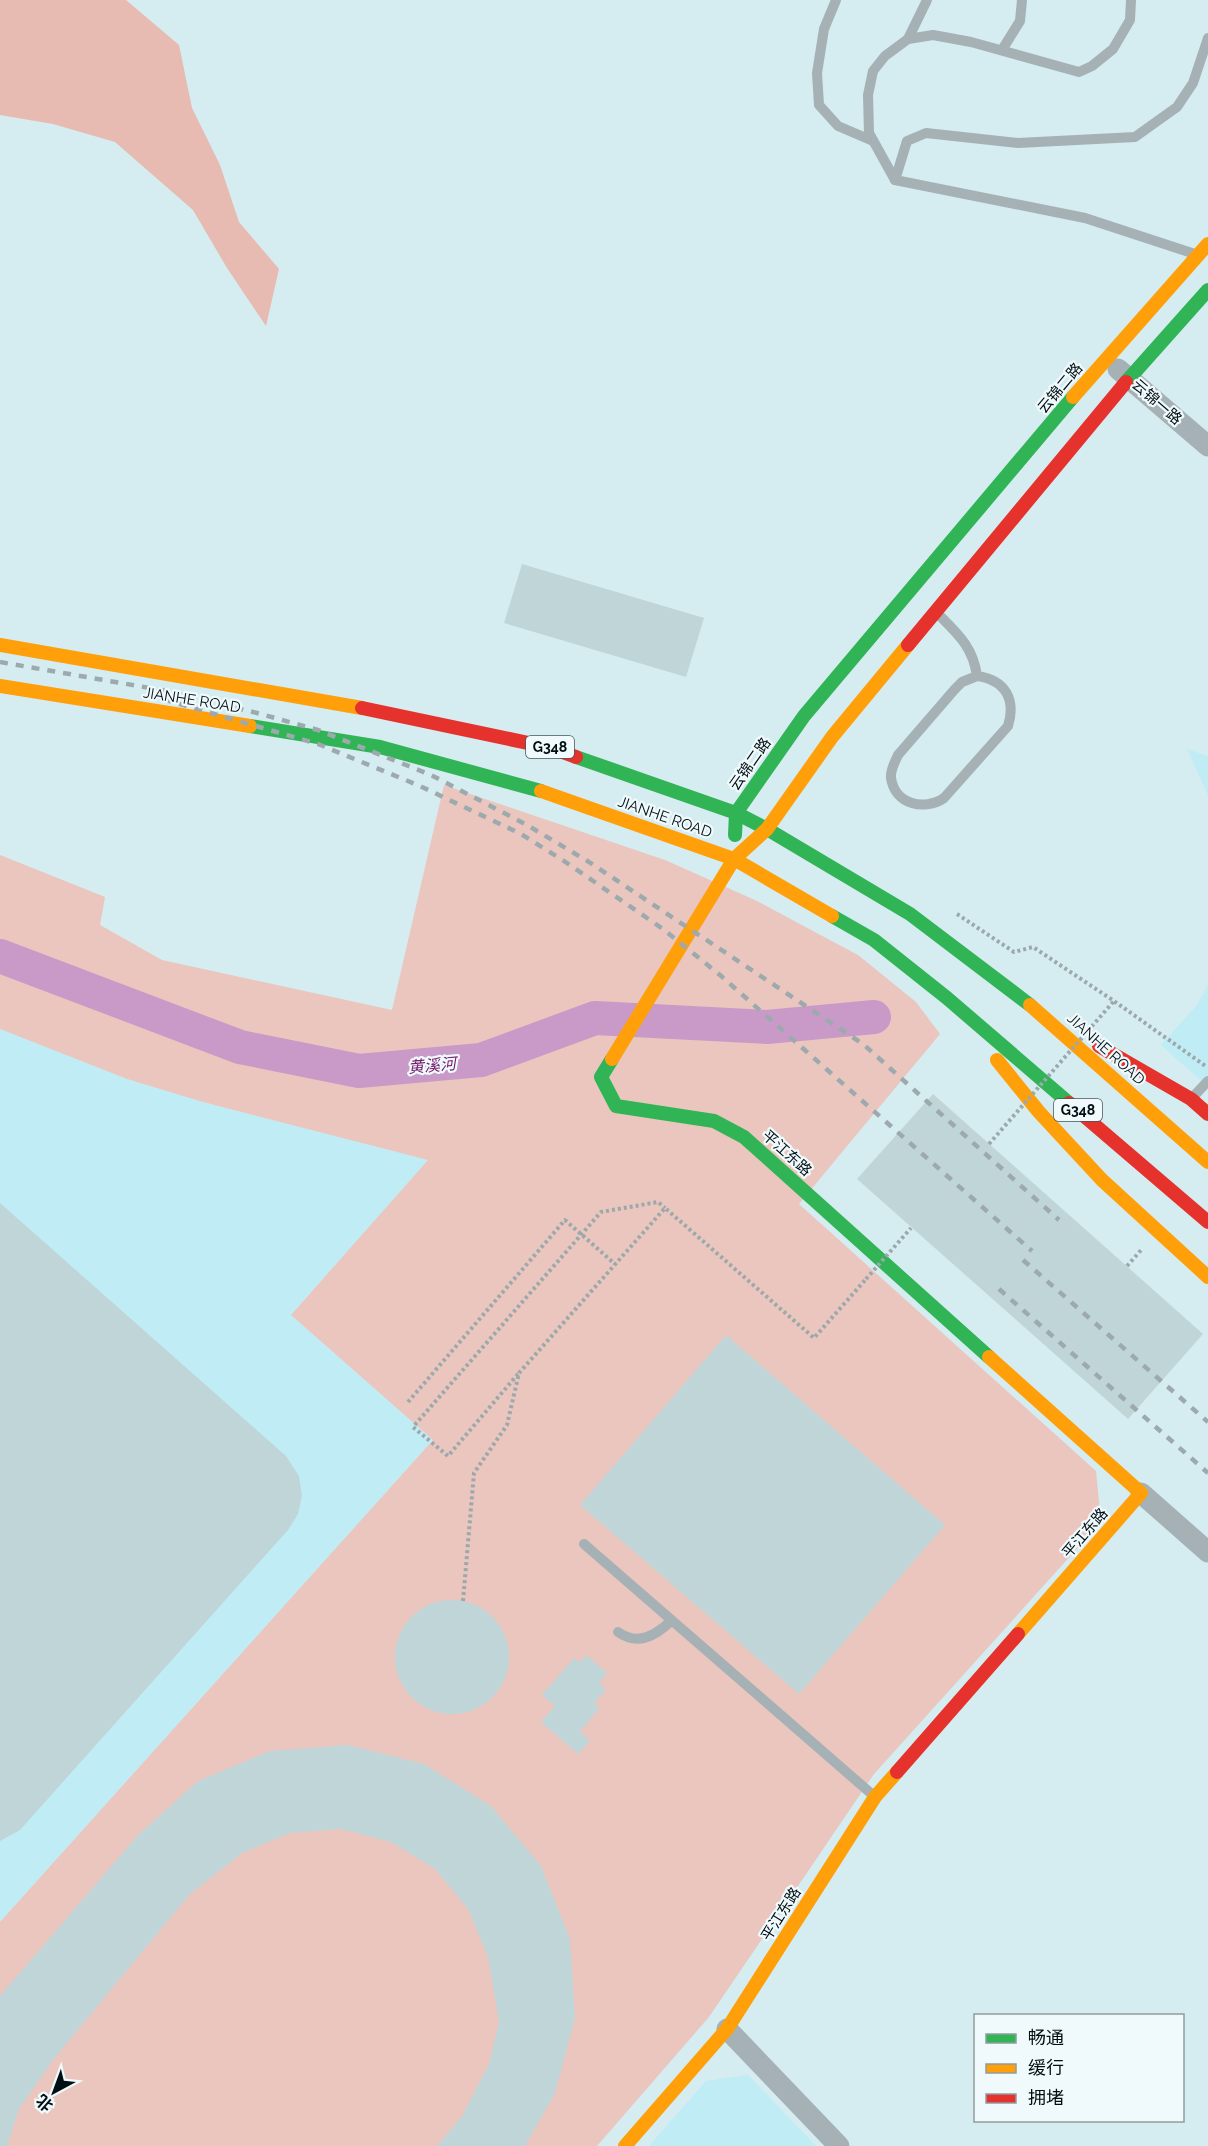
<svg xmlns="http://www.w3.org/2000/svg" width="1208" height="2146" viewBox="0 0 1208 2146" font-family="Raleway,'Noto Sans SC',sans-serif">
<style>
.built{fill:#c0ecf6}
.green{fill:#eac6be}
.forest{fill:#e7bbb1}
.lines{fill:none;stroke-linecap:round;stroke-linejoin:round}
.river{stroke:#c99ac8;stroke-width:34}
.building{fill:#c0d5d7}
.path{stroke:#9da8ab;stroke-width:4;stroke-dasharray:3 3;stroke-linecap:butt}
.lane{stroke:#a5b1b5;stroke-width:10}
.street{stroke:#a5b1b5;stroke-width:21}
.fast{stroke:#30b455;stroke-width:14}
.slow{stroke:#ff9f0a;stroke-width:14}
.jam{stroke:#e5322d;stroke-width:14}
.rail{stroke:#9daaad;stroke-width:4.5;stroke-dasharray:8 8;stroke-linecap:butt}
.path-bridge{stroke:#9da8ab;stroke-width:4;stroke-dasharray:3 3;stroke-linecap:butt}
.labels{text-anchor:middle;stroke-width:4.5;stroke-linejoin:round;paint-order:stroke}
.shield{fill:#f0fafc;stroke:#485659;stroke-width:1.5}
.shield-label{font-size:14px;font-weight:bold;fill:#000f13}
.street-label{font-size:15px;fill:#000f13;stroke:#f0fafc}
.water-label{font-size:16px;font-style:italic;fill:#761a6b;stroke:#f0fafc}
</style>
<rect width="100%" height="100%" fill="#d5ecf1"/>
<g class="built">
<path d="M1187,749L1208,756V795Z"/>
<path d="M1208,985V1087L1161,1045L1197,1005Z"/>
<path d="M0,1029L127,1079L203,1102L428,1160L291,1315L433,1440L0,1922Z"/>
<path d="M748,2075L816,2146H649L706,2081Z"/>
</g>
<path class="green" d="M444,785L665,860L757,901L858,955L916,1002L940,1034L799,1204L1096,1471L1101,1522L874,1774L709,2017L597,2146H0V1922L433,1440L291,1315L428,1160L203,1102L127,1079L0,1029V855L105,897L100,925L162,960L392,1010Z"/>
<path class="forest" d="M0,0H126L179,45L192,108L220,165L239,222L279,269L266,326L227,268L193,210L115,142L53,124L0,115Z"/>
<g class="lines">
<path class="river" d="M0,956L240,1047L359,1071L481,1060L595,1018L767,1027L874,1017"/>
</g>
<g class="building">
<path d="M522,564L704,618L686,677L504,623Z"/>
<path d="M933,1094L1203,1334L1128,1419L857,1179Z"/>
<path d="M0,1203L286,1456L299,1476L302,1496L298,1514L288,1530L20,1830L0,1841Z"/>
<path d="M726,1335L945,1525L799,1694L580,1505Z"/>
<circle cx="452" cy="1657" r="57"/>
<path d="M586,1655L607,1673L599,1683L606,1690L594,1703L600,1708L580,1731L590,1741L578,1754L541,1722L555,1706L542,1695L574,1658L580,1662Z"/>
<path d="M348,1745L424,1764L491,1806L541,1866L570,1939L575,2018L555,2093L525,2146H437L462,2116L489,2064L499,2022L488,1957L468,1909L435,1869L391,1842L341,1829L290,1833L242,1853L189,1895L53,2060L19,2109L7,2146H0V1996L138,1835L198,1781L270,1751Z"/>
</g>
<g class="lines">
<g class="path">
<path d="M957,914L1014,952L1033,947L1114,1001L1207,1067"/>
<path d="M1127,1266L1142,1249"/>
<path d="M518,1374L448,1456L413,1427L601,1212L658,1202L665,1208"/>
<path d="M408,1402L565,1220L615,1264"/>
<path d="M463,1601L474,1473L507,1425L519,1373L665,1208L814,1338L866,1279"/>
</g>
<g class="lane">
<path d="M836,0L824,29L817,73L819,105L838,126L873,141"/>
<path d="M908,39L927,0"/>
<path d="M1002,50L1020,21L1022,0"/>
<path d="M895,180L869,133L868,95L873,71L885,56L908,39L933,35L971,42L1079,72L1092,66L1113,49L1130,20L1131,0"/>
<path d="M1195,254L1085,218L895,180L907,141L926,133L1018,143L1135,137L1177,107L1193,83L1208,38"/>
<path d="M938,614C958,634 973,647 977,676L962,682L955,689L898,755C895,762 890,770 891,778C895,805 925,811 944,798L1008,726C1016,700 1006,680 977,676"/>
<path d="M1193,1097L1208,1081"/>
<path d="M584,1544L874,1796"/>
<path d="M618,1632C638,1646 655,1636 671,1621"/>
</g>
<g class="street">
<path d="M1118,369L1208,446"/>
<path d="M1141,1493L1208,1552"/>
<path d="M727,2029L839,2146"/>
</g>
<g class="fast">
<path d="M1126,382L1208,290"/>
<path d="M250,726L380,747L541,791"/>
<path d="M576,757L736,813L767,829L910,914L1030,1005"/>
<path d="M735,835L736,813L804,716L1073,397"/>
<path d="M832,916L874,940L947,998L1069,1103"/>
<path d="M612,1059L601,1077L616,1106L714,1121L744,1137L989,1357"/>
</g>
<g class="slow">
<path d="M1073,397L1208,244"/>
<path d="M0,645L362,708"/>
<path d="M0,686L250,726"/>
<path d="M541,791L734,859L832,916"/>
<path d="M1030,1005L1208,1162"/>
<path d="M612,1059L734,859L767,829L832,737L908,645"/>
<path d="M997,1060L1039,1112L1102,1180L1208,1277"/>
<path d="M989,1357L1141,1493L1018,1634"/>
<path d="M625,2146L727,2029L875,1797L897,1772"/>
</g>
<g class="jam">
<path d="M908,645L1126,382"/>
<path d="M362,708L552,748L576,757"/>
<path d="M1099,1046L1191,1099L1208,1114"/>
<path d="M1069,1103L1208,1222"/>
<path d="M897,1772L1018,1634"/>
</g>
<g class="rail">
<path d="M0,662L167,691L257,713L318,730L431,775L527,825L589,862L863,1044L1059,1220"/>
<path d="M148,696L166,700L318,744L420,786L521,834L564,861L663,929L720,975L1032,1251"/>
<path d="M1023,1260L1208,1422"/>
<path d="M999,1289L1208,1473"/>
</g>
<g class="path-bridge">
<path d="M989,1144L1114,1001"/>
<path d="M866,1279L911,1228"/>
</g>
</g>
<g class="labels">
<g class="shield">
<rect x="526" y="736" width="48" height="22" rx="4.5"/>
<rect x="1054" y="1099" width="48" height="22" rx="4.5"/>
</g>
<g class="shield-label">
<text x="550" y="752">G348</text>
<text x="1078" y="1115">G348</text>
</g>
<g class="street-label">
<text transform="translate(1060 388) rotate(-50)" y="5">云锦二路</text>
<text transform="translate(1157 402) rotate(41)" y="5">云锦一路</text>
<text transform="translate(192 700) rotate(9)" y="5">JIANHE ROAD</text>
<text transform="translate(750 764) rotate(-55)" y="5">云锦二路</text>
<text transform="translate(665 817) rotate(19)" y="5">JIANHE ROAD</text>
<text transform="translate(1106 1049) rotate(42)" y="5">JIANHE ROAD</text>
<text transform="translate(787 1153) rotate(42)" y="5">平江东路</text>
<text transform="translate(1085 1533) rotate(-49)" y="5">平江东路</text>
<text transform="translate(781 1914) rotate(-58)" y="5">平江东路</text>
</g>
<g class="water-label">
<text transform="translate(432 1065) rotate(-5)" y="6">黄溪河</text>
</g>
</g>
<rect x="974" y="2014" width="210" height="108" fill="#f0fafc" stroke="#909c9f" stroke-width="1.5"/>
<rect x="986" y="2034" width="30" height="9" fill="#30b455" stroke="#909c9f" stroke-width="1.5"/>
<text x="1028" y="2044" font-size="18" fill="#000f13">畅通</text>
<rect x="986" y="2064" width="30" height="9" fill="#ff9f0a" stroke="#909c9f" stroke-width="1.5"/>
<text x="1028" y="2074" font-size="18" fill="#000f13">缓行</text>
<rect x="986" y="2094" width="30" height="9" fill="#e5322d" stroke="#909c9f" stroke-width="1.5"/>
<text x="1028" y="2104" font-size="18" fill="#000f13">拥堵</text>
<g transform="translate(54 2092) rotate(221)" stroke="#f0fafc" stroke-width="4.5" paint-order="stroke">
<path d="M0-4.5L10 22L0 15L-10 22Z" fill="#000f13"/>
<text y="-9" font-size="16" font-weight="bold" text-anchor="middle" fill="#000f13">北</text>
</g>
</svg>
